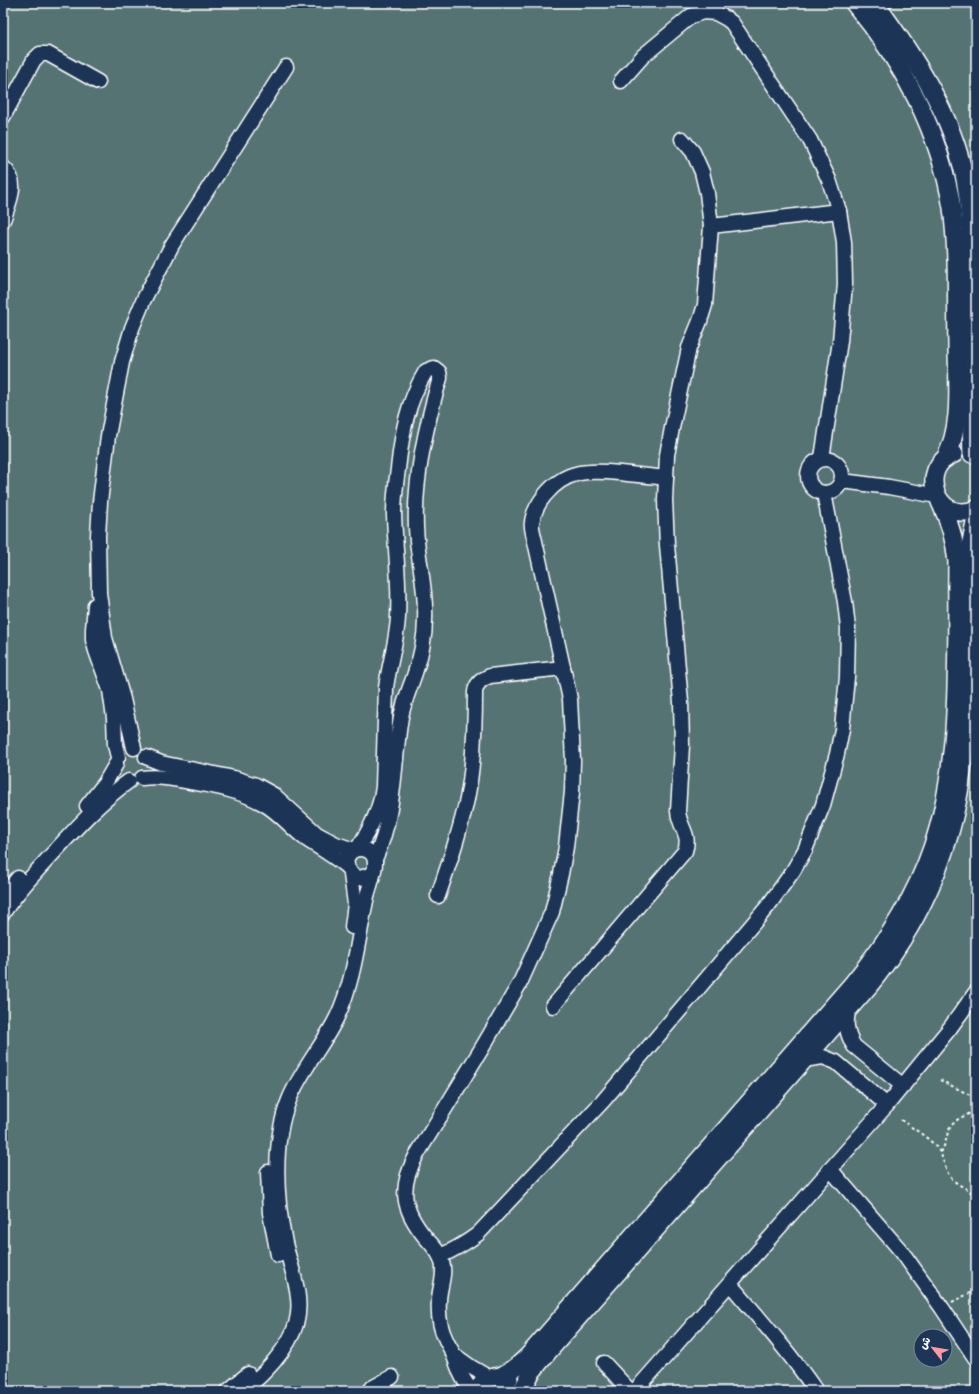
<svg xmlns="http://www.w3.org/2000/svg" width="979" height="1394" viewBox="0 0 979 1394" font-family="'Architects Daughter','Playpen Sans Arabic',sans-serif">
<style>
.green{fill:#547372;stroke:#aab9b8;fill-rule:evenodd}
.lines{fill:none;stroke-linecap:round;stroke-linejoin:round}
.minor-casing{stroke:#fff;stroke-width:17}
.tertiary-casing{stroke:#fff;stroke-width:20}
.path{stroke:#fff;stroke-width:2;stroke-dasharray:3 3;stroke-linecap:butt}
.minor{stroke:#1d3557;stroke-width:14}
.tertiary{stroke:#1d3557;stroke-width:17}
</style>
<rect width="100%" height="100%" fill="#1d3557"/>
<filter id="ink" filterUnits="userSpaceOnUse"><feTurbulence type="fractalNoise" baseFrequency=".025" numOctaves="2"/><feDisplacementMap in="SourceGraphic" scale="8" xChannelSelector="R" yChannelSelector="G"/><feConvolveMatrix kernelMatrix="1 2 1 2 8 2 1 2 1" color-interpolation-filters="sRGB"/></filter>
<g filter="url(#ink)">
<path class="green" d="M3,3H976V1391H3ZM921,1336H945V1360H921Z"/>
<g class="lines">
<g class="minor-casing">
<g id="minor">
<path d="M621,81L643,56L691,16L703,12L716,13L727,19L732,23L810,140L829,180L839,211L844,242L845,284L840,341L822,458"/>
<path d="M3,117L34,60L40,54H48L98,82"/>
<path d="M3,167C20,182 9,202 3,220"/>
<path d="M711,226L839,211"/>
<circle cx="825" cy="476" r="17"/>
<path d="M842,481L889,487L937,496"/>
<path d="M95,605L93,629V640L96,651L110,690L114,718L115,745L118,757"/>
<path d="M134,748L123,699L105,638L99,593L98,536L100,502L108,436L122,362L132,328L144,299L172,245L286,67"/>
<path d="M146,757L161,763L234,778L256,785L274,795L317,834L336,844L354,850"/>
<path d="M142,778C159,776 174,779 190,782C216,786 241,791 264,804C280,813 291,828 306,839C320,848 334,856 347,867"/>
<path d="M87,806L105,783L116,764"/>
<path d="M357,849C370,830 380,811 383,787L386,688C389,664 397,641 398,617C400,583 395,548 394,514C394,499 396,483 398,469C402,433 407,402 426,371L434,368L439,372L440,378C426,425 414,477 416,527C417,558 427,589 425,620C425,638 421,656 415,673C410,688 404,701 401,717C393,765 396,813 375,859"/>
<path d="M351,874L355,904L352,927"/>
<path d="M3,896L18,878"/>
<path d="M438,896C449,864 460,832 467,799C474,764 475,728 475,692C476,683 482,679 490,676L563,668"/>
<path d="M3,913C18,890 37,871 56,850C79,825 101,801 129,781"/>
<path d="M553,1006L685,851C691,834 679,827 678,811L682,745L681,702L667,545L665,500L666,478L667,455L672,428L689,348L700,321L705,305L711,226L707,193L702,172L693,152L682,139"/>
<path d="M849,1008C845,1022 846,1033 854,1046L903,1086"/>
<path d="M803,1060L823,1057L836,1062L887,1105"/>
<path d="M830,1169L902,1252L942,1308L976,1359"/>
<path d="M268,1172L270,1213L278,1255"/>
<path d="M440,1256C454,1250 466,1243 478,1234L603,1101L768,906L793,871L805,850L823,805L837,754L842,729L847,677L848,628L845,602L824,493"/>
<path d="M730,1284C760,1319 790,1353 816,1391"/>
<path d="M454,1355L471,1367L490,1378"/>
<path d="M604,1363L630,1391"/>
<path d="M228,1391L248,1374"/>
<path d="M243,1391C263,1375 289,1349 296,1324C304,1298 291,1269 285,1243C276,1200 272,1142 289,1100C301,1070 323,1046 337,1017C355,979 358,937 367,896C369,888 376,869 375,862C375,855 369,849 361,849C342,849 342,873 360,878L370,875L373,871"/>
<path d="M370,1391L372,1388L392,1377"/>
<path d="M472,1391C462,1380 459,1369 454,1356C452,1350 448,1345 446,1340C440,1328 438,1314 439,1301C439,1288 446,1275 442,1262C440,1252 432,1245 425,1237C402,1209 399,1188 416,1156L482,1048L520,983L552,912L561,874L566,847L572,792L573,761L570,699L534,537C533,533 531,527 532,522C533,513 539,502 545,495C566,469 590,470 620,473C635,475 651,476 666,478"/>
<path d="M635,1391L887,1105L950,1028L976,992"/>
</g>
</g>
<g class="tertiary-casing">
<g id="tertiary">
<path d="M854,3C902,61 940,132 952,208C958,252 956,299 957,344C957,382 963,425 945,459"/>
<path d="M875,3C914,56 952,113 965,179C971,211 972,243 972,275C973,310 973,344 974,378C974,403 970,428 972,454"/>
<path d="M954,454C916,467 937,526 976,509"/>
<path d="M499,1377L516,1367L527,1357L853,983C887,942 915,898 932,848C962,762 956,653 957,562C955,540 950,522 940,502"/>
<path d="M477,1391C483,1379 496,1373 509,1379"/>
<path d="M522,1391L531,1373L548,1352L869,986C916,928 948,861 960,787C972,706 967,624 971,542L976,517"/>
</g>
</g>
<g class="path">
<path d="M940,1080L976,1098"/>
<path d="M901,1120C912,1128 930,1138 938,1149C944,1158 944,1169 951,1178C958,1186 969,1188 976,1197"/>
<path d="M940,1152C948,1144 945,1132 953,1124C959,1116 970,1116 976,1108"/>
<path d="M952,1302L976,1290"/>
</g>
<use href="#minor" class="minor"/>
<use href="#tertiary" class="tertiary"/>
</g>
</g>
<rect width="979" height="1394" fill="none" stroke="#1d3557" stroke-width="16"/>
<rect x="8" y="8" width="963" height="1378" fill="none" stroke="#fff" stroke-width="1.5" filter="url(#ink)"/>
<g transform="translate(933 1348) rotate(301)"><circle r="19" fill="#1d3557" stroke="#77869a"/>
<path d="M0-3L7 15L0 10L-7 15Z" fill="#ff9aa2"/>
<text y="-6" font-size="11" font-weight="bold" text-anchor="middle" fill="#ffffff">ش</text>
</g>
</svg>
